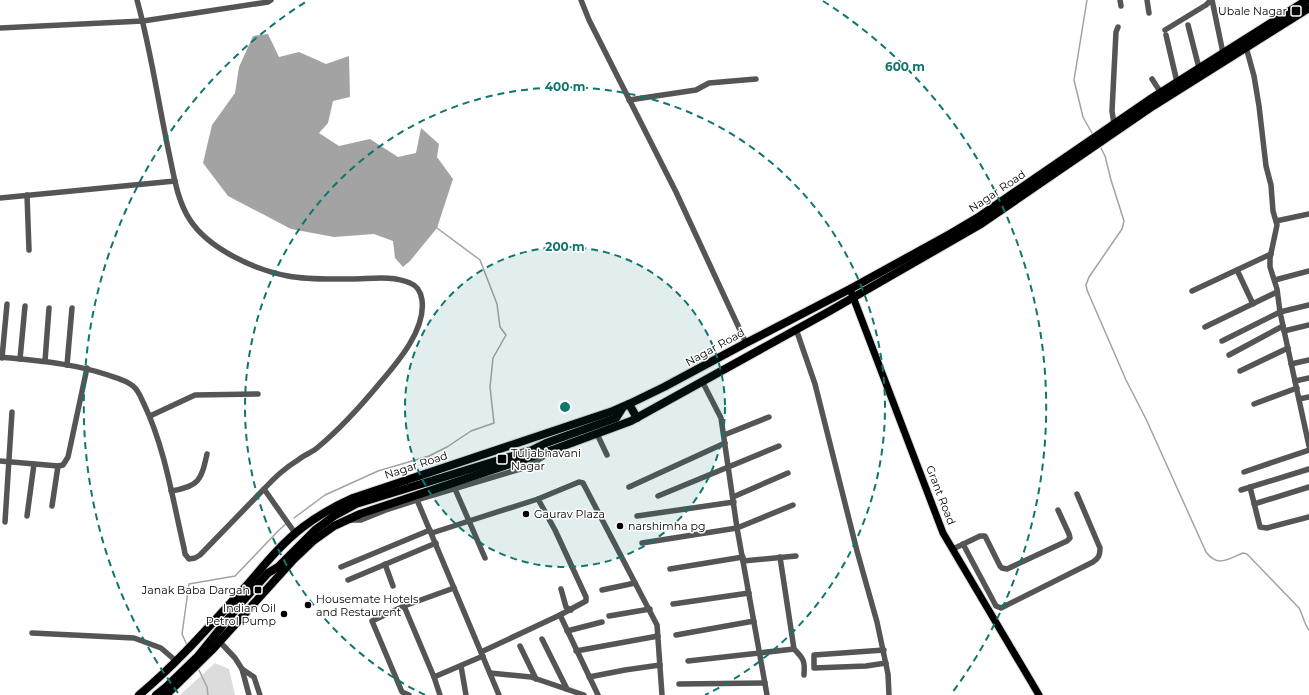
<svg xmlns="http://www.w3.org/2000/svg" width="1309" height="695" viewBox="0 0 1309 695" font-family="Montserrat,sans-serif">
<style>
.green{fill:#dcdcdc}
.water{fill:#a3a3a3}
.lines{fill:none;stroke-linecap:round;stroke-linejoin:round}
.stream{stroke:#a3a3a3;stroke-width:1.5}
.major-casing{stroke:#dbdbdb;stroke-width:9}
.highway-casing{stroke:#dbdbdb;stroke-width:10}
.minor{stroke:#555;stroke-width:5.5}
.major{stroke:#000;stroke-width:7}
.highway{stroke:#000;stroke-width:8}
.ring{fill:none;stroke:#0f766e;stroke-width:2;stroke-dasharray:7 5}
.poi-dot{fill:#000;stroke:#fff;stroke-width:1.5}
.labels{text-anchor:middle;stroke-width:3;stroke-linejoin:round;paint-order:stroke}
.poi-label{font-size:11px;fill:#000;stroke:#fff;text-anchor:start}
.street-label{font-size:11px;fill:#000;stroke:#fff}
.centre{fill:#0f766e;stroke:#fff;stroke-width:2}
.ring-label{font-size:12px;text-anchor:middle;font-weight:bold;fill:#0f766e;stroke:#fff;stroke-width:3;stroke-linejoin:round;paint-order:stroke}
</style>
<rect width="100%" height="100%" fill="#fff"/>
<path class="green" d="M215,663L229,669L235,695H180Z"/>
<path class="water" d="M268,34L279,57L299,52L326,64L349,56L350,97L333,101L328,123L319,133L339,146L370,139L398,157L416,153L421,128L439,144L437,157L453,179L437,228L410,261L403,267L395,258L393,241L374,234L334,237L291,229L228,196L203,163L212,125L235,93L239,67L253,36Z"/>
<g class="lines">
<g class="stream">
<path d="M1087,0L1074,80L1083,117L1093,135"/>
<path d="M1101,148L1105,156L1111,180L1124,221L1122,229L1089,277L1086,285L1087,290L1126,380L1146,419L1206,552C1218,568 1228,559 1243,553L1247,554L1299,608C1303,615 1304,624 1309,630"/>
<path d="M294,518L325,495L378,471L429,456L447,447L471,431L494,423L490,387L493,358L506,335L500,327L497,304L480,260L437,228"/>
<path d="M187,645L182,634L189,584L235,576L279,530L286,524"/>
<path d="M198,668L207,687L208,695"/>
</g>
<g class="major-casing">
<path id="major" d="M850,289L943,533L1039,695"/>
</g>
<g class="highway-casing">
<g id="highway">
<path d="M629,404L637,418"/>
<path d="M139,695C179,662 213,622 248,584C265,564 282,543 303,527C319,515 335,506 353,498L613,411L629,404L664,387L746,343L850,289L950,234L977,218L1149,100L1307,0"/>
<path d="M156,695L166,687L198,656L241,603L268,573L278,567L315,530L334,516L356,504L532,450L546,443L616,418L623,407"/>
<path d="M166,695L212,650L294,559L313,541L334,526L360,514L555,449L631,421L828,312L981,224L1153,106L1309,8"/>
</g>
</g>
<g class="minor">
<path d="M137,0C151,50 158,102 169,153C174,176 177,200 190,220C209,249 255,270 288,276C308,280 331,279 351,279C370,279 392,275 410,283C418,286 421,293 422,300C426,330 397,363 379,384C360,407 340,429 317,448C311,453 304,455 298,460C285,468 274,478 264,489L295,533"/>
<path d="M581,0L589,20L676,192L746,343"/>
<path d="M1120,0L1121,6"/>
<path d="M1147,0L1149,13"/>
<path d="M1212,0L1223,53"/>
<path d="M1188,25L1199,68"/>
<path d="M0,28L143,21L268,2L271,0"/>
<path d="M1165,30L1206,5L1211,0"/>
<path d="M1166,35L1177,82"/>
<path d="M1246,47L1254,76L1259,106L1266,166L1271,185L1273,211L1277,225L1270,258V267L1277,289L1280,312L1309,446"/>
<path d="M1152,79L1161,93"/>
<path d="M629,100L696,90L709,83L756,79"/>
<path d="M1114,124L1112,111L1116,32L1118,27"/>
<path d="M27,195L29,250"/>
<path d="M0,198L175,181"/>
<path d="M1276,221L1309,214"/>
<path d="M1237,270L1253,304"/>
<path d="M1275,280L1309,271"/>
<path d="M1192,291L1271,254"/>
<path d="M1205,327L1277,292"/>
<path d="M796,329L815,384L857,551L877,622L888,674L889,695"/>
<path d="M1284,331L1309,325"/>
<path d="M1222,341L1280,312L1309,305"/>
<path d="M1229,355L1283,326"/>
<path d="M0,357C38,361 72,363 108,375C117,378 126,380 133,386C139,391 141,398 144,404C165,448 173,501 184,548L185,554L189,559L195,558L200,555L264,489"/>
<path d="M2,358L7,304"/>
<path d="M20,359L25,306"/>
<path d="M45,361L49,308"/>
<path d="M1291,364L1309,360"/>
<path d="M67,365L72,308"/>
<path d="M1240,371L1288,348"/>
<path d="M702,381L721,418L737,528L767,695"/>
<path d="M1295,381L1309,378"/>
<path d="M1299,399L1309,397"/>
<path d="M1254,404L1297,388"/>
<path d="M150,416L195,395L258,394"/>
<path d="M597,434L607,455"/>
<path d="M724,435L769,417"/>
<path d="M0,461L58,466L63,465L68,457L87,368"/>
<path d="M1244,472L1309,450"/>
<path d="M629,487L725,443"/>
<path d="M1250,487L1260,527L1267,528L1309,517"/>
<path d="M455,489L469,521L538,499L579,482L583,483L657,625L662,695"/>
<path d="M1241,490L1309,469"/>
<path d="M171,491C199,486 201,481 207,454"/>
<path d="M658,496L779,446"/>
<path d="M733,497L788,473"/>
<path d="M417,500L499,695"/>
<path d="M1254,504L1309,487"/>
<path d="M52,506L58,466"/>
<path d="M27,516L34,464"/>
<path d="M637,516L734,502"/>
<path d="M349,520H361L386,510L417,500L527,467L548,454"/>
<path d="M5,522L12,412"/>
<path d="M432,533L469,521L485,558"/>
<path d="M642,543L737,528L793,505"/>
<path d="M963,544L996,606L1001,608L1093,562C1099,558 1100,555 1100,548L1077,494"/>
<path d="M953,549L980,536H985L1000,566L1002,568L1007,569L1067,541L1070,538L1069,534L1058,510"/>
<path d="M780,557L794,649C804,659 805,661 804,675"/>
<path d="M743,561L796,556"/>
<path d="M385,564L393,586"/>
<path d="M341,567L430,530"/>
<path d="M670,569L743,557"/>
<path d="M348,580L436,543"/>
<path d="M561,589L566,607L571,610"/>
<path d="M602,590L635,583"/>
<path d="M673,604L749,593"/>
<path d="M404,606L454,588"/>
<path d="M560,615L598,695"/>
<path d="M609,616L650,609"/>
<path d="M567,631L602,622"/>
<path d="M32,633L134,638L161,648L176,661"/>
<path d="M676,635L754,621"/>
<path d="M542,639L567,689"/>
<path d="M220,642L235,658L242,669L249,695"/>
<path d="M520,646L536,679"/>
<path d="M884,650L814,655V668L866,666L886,663"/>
<path d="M576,651L658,636"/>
<path d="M481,652L560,615L586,601V597L555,530L538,499"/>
<path d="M688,661L794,649"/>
<path d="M461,666L466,695"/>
<path d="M242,669L254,677L260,695"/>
<path d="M490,673L531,677L584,695"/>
<path d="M434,677L483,656"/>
<path d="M589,677L625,670L660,665"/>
<path d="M679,684L765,683"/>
<path d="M409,695L402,692L372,621L404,606L434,677L440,695"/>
</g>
<use href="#major" class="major"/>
<use href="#highway" class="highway"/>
</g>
<circle cx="565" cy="407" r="160" fill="#0f766e" fill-opacity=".12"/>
<g class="ring">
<circle cx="565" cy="407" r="160"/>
<path d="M425 695A320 320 0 1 1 705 695"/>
<path d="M178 693A481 481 0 0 1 307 1M823 1A481 481 0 0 1 952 693"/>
</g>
<g class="poi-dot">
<rect x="1291" y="6" width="10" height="10" rx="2"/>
<rect x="497" y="454" width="10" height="10" rx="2"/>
<circle cx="526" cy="514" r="4"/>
<circle cx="620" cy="526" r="4"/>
<rect x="254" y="586" width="8" height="8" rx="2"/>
<circle cx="308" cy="605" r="4"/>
<circle cx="284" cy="614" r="4"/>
</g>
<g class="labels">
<g class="poi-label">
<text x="1287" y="15" text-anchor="end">Ubale Nagar</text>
<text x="511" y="457">Tuljabhavani<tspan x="511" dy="13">Nagar</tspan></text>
<text x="534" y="518">Gaurav Plaza</text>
<text x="628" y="530">narshimha pg</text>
<text x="250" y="594" text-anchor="end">Janak Baba Dargah</text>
<text x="316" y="603">Housemate Hotels<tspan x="316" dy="13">and Restaurent</tspan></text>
<text x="276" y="612" text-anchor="end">Indian Oil<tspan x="276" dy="13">Petrol Pump</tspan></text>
</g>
<g class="street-label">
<text transform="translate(997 191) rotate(-34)" y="4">Nagar Road</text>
<text transform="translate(715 347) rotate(-29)" y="4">Nagar Road</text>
<text transform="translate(416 465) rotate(-18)" y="4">Nagar Road</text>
<text transform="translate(941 495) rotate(69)" y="4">Grant Road</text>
</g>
</g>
<circle cx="565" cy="407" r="6" class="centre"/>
<g class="ring-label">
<text x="905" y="71">600 m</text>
<text x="565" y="91">400 m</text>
<text x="565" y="251">200 m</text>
</g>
</svg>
